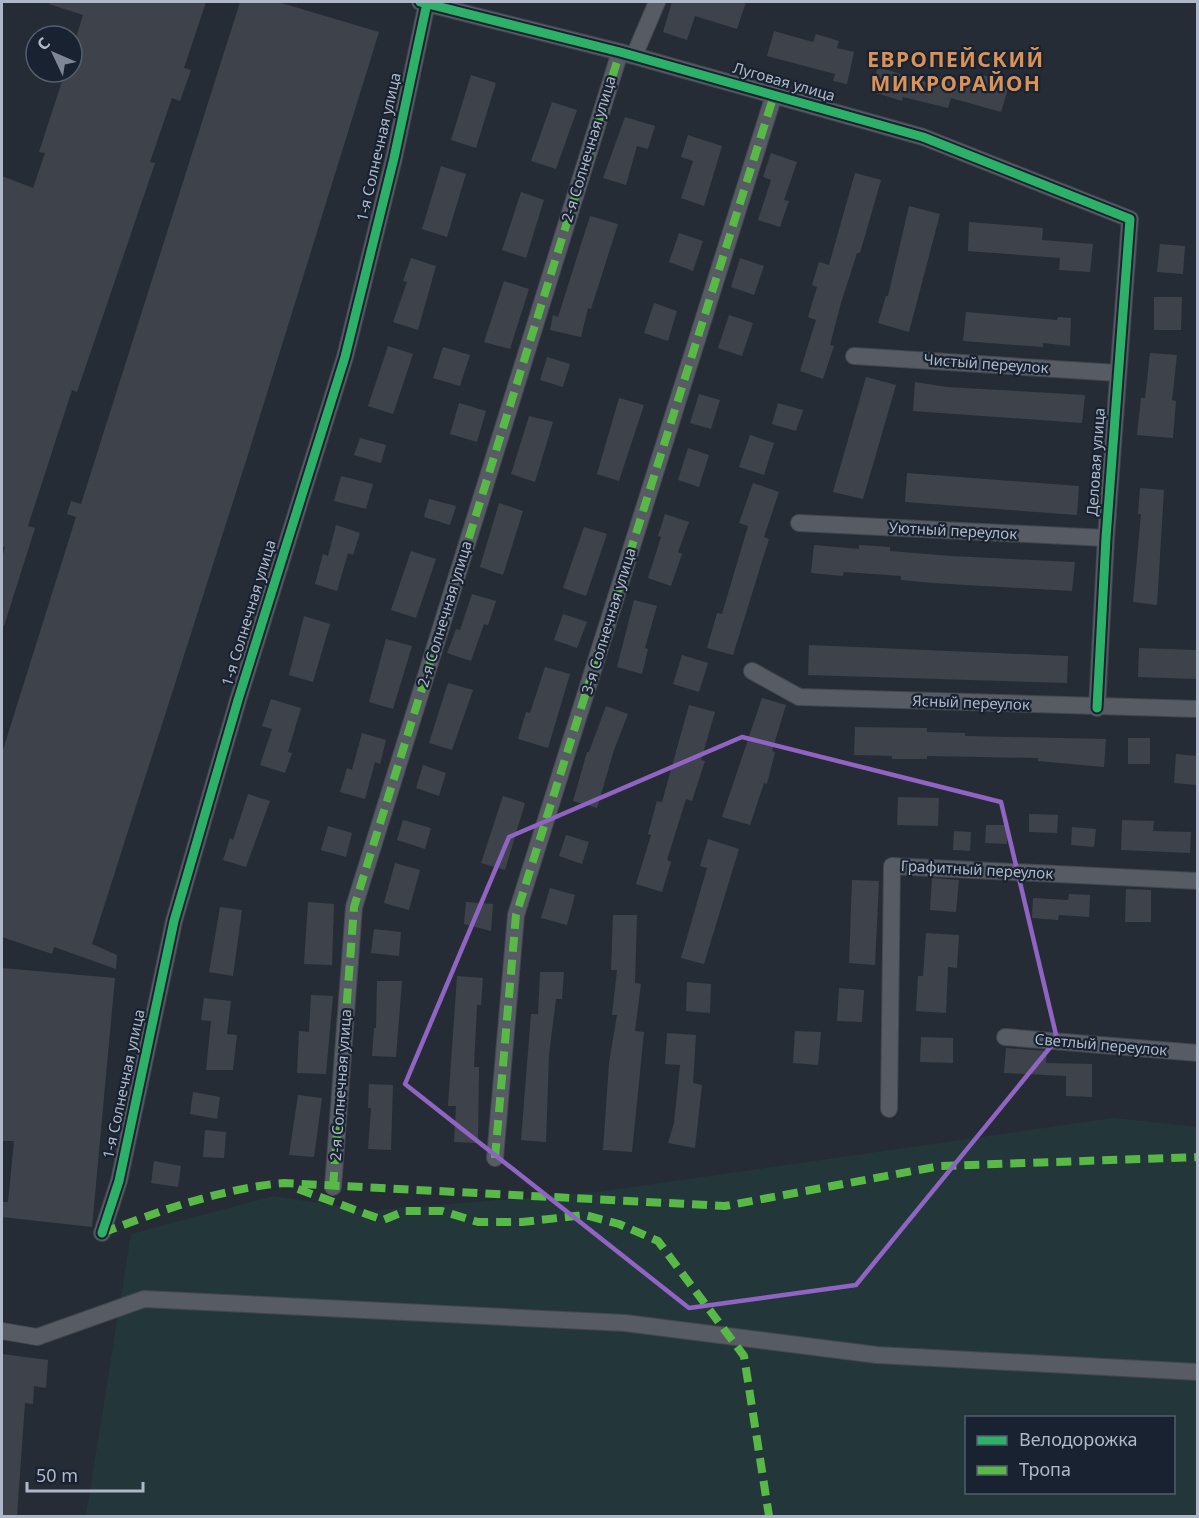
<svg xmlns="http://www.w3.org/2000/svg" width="1199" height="1518" viewBox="0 0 1199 1518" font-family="'Noto Sans',sans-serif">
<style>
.green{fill:#23373b;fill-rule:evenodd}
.building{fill:#3e434b}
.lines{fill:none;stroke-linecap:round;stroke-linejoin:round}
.street-casing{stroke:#42474e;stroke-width:18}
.street{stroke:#565b64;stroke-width:16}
.quiet{stroke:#58b947;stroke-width:8;stroke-dasharray:15 8;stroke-linecap:butt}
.cycleway-casing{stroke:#192230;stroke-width:13}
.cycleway{stroke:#2db169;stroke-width:9}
.marked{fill:none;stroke:#9064c3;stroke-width:4.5;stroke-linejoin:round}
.labels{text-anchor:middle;stroke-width:4.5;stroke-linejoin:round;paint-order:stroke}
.street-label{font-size:15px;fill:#afb8c8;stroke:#192230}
.district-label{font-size:21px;font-weight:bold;letter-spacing:1.5px;fill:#db9256;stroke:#192230}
</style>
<rect width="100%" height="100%" fill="#262c35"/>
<path class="green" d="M1113,1118L1197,1127V1516H86L131,1234L274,1196L369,1211L598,1192ZM966,1418H1174V1492H966Z"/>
<g class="building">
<path d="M50,2H206L184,68L191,70L180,101L172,98L150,162L155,163L77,392L72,390L28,526L35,528L4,626H2V558L5,547L2,546V176L33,188L45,153L39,152L65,72H72V50L83,15L49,4Z"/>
<path d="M240,2H278L379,32L246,461L92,944L117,955L116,969L54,947L52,954L2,937V753L76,517L67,514L71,501L81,504Z"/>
<path d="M672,2H746L737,29L695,16L687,40L663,32Z"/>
<path d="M774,31L813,42L816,34L839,41L837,48L854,52L847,84L833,81L835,74L767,56Z"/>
<path d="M878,67L926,82L928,74L975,86L978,74L1010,82L1001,112L951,98L948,108L903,97L902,101L870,91Z"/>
<path d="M471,75L496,83L476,148L451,140Z"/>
<path d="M552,102L577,110L556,169L531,161Z"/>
<path d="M625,117L655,126L648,149L637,146L626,185L603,178Z"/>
<path d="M688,135L722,146L704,206L681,198L693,161L681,157Z"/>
<path d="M771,153L797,162L784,200L789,201L780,227L758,220L771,180L763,177Z"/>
<path d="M441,166L466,174L447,237L422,229Z"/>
<path d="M855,173L881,180L860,253H857L841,303L830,345L834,346L823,379L800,371L816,320L808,317L817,287L812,285L819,262L829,265Z"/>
<path d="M521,192L544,200L526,258L502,250Z"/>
<path d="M909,206L940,214L909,332L878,323L886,296H888Z"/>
<path d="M590,216L618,224L591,309L588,308L581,337L550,330L553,315L558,317Z"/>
<path d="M969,222L1043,228L1042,240L1093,244L1090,272L1059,270L1060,258L968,251Z"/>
<path d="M679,233L703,241L693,271L669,262Z"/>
<path d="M1160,244L1185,246L1183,274L1157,272Z"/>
<path d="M411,258L436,266L418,330L393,322L407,282L403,281Z"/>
<path d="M740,258L764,266L754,295L731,287Z"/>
<path d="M504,281L529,289L510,349L484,342Z"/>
<path d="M1154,297H1182L1181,330H1154Z"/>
<path d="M654,303L677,311L668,341L644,333Z"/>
<path d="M966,312L1057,320L1058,317L1071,318L1070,346L1043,343V347L963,341Z"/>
<path d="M729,315L753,323L742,356L718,348Z"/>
<path d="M388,346L413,354L393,414L368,406Z"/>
<path d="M443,347L470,355L460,386L433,378Z"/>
<path d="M1150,353L1177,355L1172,400L1176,401L1173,438L1137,435L1141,398H1145Z"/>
<path d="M547,357L570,364L563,387L540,380Z"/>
<path d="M866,377L896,385L863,499L833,492Z"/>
<path d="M915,382L947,387L1085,395L1082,423L913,411Z"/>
<path d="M699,394L720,400L711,429L690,423Z"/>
<path d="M619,398L644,405L619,481L597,474Z"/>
<path d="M459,403L486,411L477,442L450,434Z"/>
<path d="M778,403L803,410L796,431L772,424Z"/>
<path d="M529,416L553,422L535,482L511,474Z"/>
<path d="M750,435L774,443L764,475L739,467Z"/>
<path d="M360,438L386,445L381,463L354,455Z"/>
<path d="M688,448L709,455L699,487L678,480Z"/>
<path d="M907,473L1079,486L1077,515L905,502Z"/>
<path d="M341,476L373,484L366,509L334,501Z"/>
<path d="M753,483L779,492L764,537L769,539L733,655L707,648L717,613L722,614L748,526L739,523Z"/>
<path d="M1140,488L1164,490L1157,605L1133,602L1141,514H1138Z"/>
<path d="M429,499L456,506L450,525L424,517Z"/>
<path d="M499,503L523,511L503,575L480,567Z"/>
<path d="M665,514L689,522L678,552L682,554L671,586L648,578L661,537L658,536Z"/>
<path d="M336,525L360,533L353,555L348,553L337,591L315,584L323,554L328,556Z"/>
<path d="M584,527L607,534L586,596L563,588Z"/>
<path d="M814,545L859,549V545L890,547V551L951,556L1075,562L1072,591L933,583L901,580V576L844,572L843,576L811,573Z"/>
<path d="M411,551L436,559L416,618L391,610Z"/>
<path d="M472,594L496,601L488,625L484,624L471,661L447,653L456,629L460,630Z"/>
<path d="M634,600L657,606L645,648L648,649L642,674L617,667Z"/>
<path d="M563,614L587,622L577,648L554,640Z"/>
<path d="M304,616L330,624L313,682L289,675Z"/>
<path d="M386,639L412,646L393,709L369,702Z"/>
<path d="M809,645L1068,656L1067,683L808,675Z"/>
<path d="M1139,648L1197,650V679L1138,677Z"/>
<path d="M682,655L708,663L699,692L673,684Z"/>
<path d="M545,667L570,674L548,748L518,739L526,712L530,713Z"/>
<path d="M448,683L473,690L452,750L429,743Z"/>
<path d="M762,698L786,705L772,751L775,752L767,784L764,783L750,825L722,817Z"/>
<path d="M271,699L301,708L288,752L292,753L285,773L260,765L272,729L262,726Z"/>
<path d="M689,705L715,712L701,760L705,761L692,801L686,799L667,860L671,862L662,892L636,884L651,835L648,834L657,801L662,802Z"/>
<path d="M606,706L628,714L614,750L597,808L573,801L587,752H589Z"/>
<path d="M855,727L927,728V732L965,733V736L1106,739L1104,767L1038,761V758L927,756V759H892V756L854,755Z"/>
<path d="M362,733L386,740L380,764L375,762L365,799L340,792L347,768L352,770Z"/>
<rect x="1128" y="738" width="22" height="26"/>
<path d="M1176,754L1197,756V785L1174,783Z"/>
<path d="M423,765L446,773L439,796L416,788Z"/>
<path d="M248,794L270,801L246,867L223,860L230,838L233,840Z"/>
<path d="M503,796L525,803L505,870L481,863Z"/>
<path d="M898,797L939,798L938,826L897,825Z"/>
<path d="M1029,814L1058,815L1057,833L1029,832Z"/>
<path d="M403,820L431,828L425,849L397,840Z"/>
<path d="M1122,820L1154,821L1153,831L1191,832L1190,853L1121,850Z"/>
<path d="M986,825H1008L1007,844L985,843Z"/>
<path d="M328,826L352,833L346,857L321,850Z"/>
<path d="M1072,827L1096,829L1094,847L1071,845Z"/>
<path d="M954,831L971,832L970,851L953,850Z"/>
<path d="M566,835L589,842L582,864L559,856Z"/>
<path d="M708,839L739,849L704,964L681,958L707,868L700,866Z"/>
<path d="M395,863L420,870L409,910L384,903Z"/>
<path d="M932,878L959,880L956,912L930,910Z"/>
<path d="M852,880L879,881L875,965L849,963Z"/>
<path d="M550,888L575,895L567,925L541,918Z"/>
<path d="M1126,889L1151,890V922H1125Z"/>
<path d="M1069,894L1090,895L1089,917L1059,915L1058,920L1032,918L1033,898L1068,900Z"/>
<path d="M308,902L334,904L332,965L304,964Z"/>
<path d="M466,902L493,904L491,931L464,924Z"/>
<path d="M220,907L242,910L233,976L209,972Z"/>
<path d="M613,915H637L635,983L641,984L635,1031L644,1032L632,1152L603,1150L609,1063L617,1015H612L617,970H611Z"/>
<path d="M374,929L401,932L399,956L371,953Z"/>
<path d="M926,933L959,935L957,968L948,967L946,1013L916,1011L918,976H923Z"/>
<path d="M2,968L115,978L92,1227L2,1217V1202H8L14,1141H2Z"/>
<path d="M540,972H564L562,999H556L549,1054L546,1142L521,1140L531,1014H538Z"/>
<path d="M457,976L483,978L481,1005H477L474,1067H479L478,1143L454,1142L456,1106H448Z"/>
<path d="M377,981H402L396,1057L372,1056L374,1028H376Z"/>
<path d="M687,982L711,984L710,1013L686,1011Z"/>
<path d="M839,988L864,990L862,1022L837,1021Z"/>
<path d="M311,995L333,996L326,1074L297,1073L299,1031L309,1032Z"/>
<path d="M204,998L231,1001L227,1034L237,1035L233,1070H206L211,1021L201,1020Z"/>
<path d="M795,1031L821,1032L818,1065L793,1063Z"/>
<path d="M667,1033L696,1035L693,1083L702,1085L695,1148L668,1143L674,1123L680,1065L665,1064Z"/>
<path d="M921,1037L953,1038V1063L920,1062Z"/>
<path d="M1006,1048L1047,1051L1046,1063L1092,1064V1097L1066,1096V1076L1004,1073Z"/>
<path d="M369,1084L393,1085L391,1150L368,1149L371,1108H368Z"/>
<path d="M193,1092L220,1097L217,1119L190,1114Z"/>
<path d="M298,1095L322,1098L314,1157L289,1155Z"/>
<path d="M205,1130L226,1132L224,1158L203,1157Z"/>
<path d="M154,1161L181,1166L178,1187L151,1183Z"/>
<path d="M2,1354L48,1360L46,1388L34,1386L33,1404L25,1403L17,1516H2Z"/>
</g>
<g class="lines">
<g class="street-casing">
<g id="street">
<path d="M420,2L620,52L923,137L1130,219L1106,538L1097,708"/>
<path d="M634,56L657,2"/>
<path d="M854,356L1117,373"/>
<path d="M799,523L1106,538"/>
<path d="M752,671L799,697L1198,709"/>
<path d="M1005,1037L1198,1053"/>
<path d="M889,1109L892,866L1198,881"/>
<path d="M495,1158L516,915L774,95"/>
<path d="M333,1187L354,907L620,52"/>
<path d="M102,1233L119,1181L174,921L238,700L345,357L394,158L427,3"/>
<path d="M2,1331L37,1337L144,1299L625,1323L877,1355L1198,1372"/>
</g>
</g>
<use href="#street" class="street"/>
<g class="quiet">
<path d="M495,1158L516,915L774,95"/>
<path d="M333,1187L354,907L620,52"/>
<path d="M298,1189L383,1220L405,1211H442L478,1222H522L585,1215L619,1224L658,1241L744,1356L769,1516"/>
<path d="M102,1233C159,1211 223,1188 284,1183L725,1206L940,1166L1198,1157"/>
</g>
<g class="cycleway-casing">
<g id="cycleway">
<path d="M420,2L620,52L923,137L1130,219L1106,538L1097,708"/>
<path d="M102,1233L119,1181L174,921L238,700L345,357L394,158L427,3"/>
</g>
</g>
<use href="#cycleway" class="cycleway"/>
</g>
<path class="marked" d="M742,737L1001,802L1057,1039L856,1285L689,1308L405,1084L509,837Z"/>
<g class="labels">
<g class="street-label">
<text transform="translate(784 82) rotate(16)" y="5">Луговая улица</text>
<text transform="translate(379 147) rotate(-77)" y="5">1-я Солнечная улица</text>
<text transform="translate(589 149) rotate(-73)" y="5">2-я Солнечная улица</text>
<text transform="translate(986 364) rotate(4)" y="5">Чистый переулок</text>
<text transform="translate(1096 462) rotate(-86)" y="5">Деловая улица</text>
<text transform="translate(953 531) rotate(3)" y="5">Уютный переулок</text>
<text transform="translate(249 613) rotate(-73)" y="5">1-я Солнечная улица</text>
<text transform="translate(445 614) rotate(-73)" y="5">2-я Солнечная улица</text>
<text transform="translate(609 621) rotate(-73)" y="5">3-я Солнечная улица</text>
<text transform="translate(971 703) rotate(2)" y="5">Ясный переулок</text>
<text transform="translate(977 870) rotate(3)" y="5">Графитный переулок</text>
<text transform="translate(1101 1045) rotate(5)" y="5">Светлый переулок</text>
<text transform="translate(124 1084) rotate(-78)" y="5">1-я Солнечная улица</text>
<text transform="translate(341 1085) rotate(-86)" y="5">2-я Солнечная улица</text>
</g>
<g class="district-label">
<text x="956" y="67">ЕВРОПЕЙСКИЙ<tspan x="956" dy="24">МИКРОРАЙОН</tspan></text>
</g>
</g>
<rect width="1199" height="1518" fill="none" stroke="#afb8c8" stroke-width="6"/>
<rect x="965" y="1416" width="210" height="78" fill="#192230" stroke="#555e6d" stroke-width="1.5"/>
<rect x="977" y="1436" width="30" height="9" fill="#2db169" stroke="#555e6d" stroke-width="1.5"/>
<text x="1019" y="1446" font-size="18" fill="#afb8c8">Велодорожка</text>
<rect x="977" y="1466" width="30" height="9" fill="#58b947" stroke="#555e6d" stroke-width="1.5"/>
<text x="1019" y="1476" font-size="18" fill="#afb8c8">Тропа</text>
<g transform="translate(54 54) rotate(314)"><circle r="28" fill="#192230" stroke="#555e6d" stroke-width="1.5"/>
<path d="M0-4.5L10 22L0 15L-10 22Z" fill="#7f8795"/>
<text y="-9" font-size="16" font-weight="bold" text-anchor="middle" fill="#afb8c8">С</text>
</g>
<path d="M27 1482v9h116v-9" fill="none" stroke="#afb8c8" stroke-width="3"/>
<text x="36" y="1482" font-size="18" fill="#afb8c8" stroke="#192230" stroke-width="4.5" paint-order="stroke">50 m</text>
</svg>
